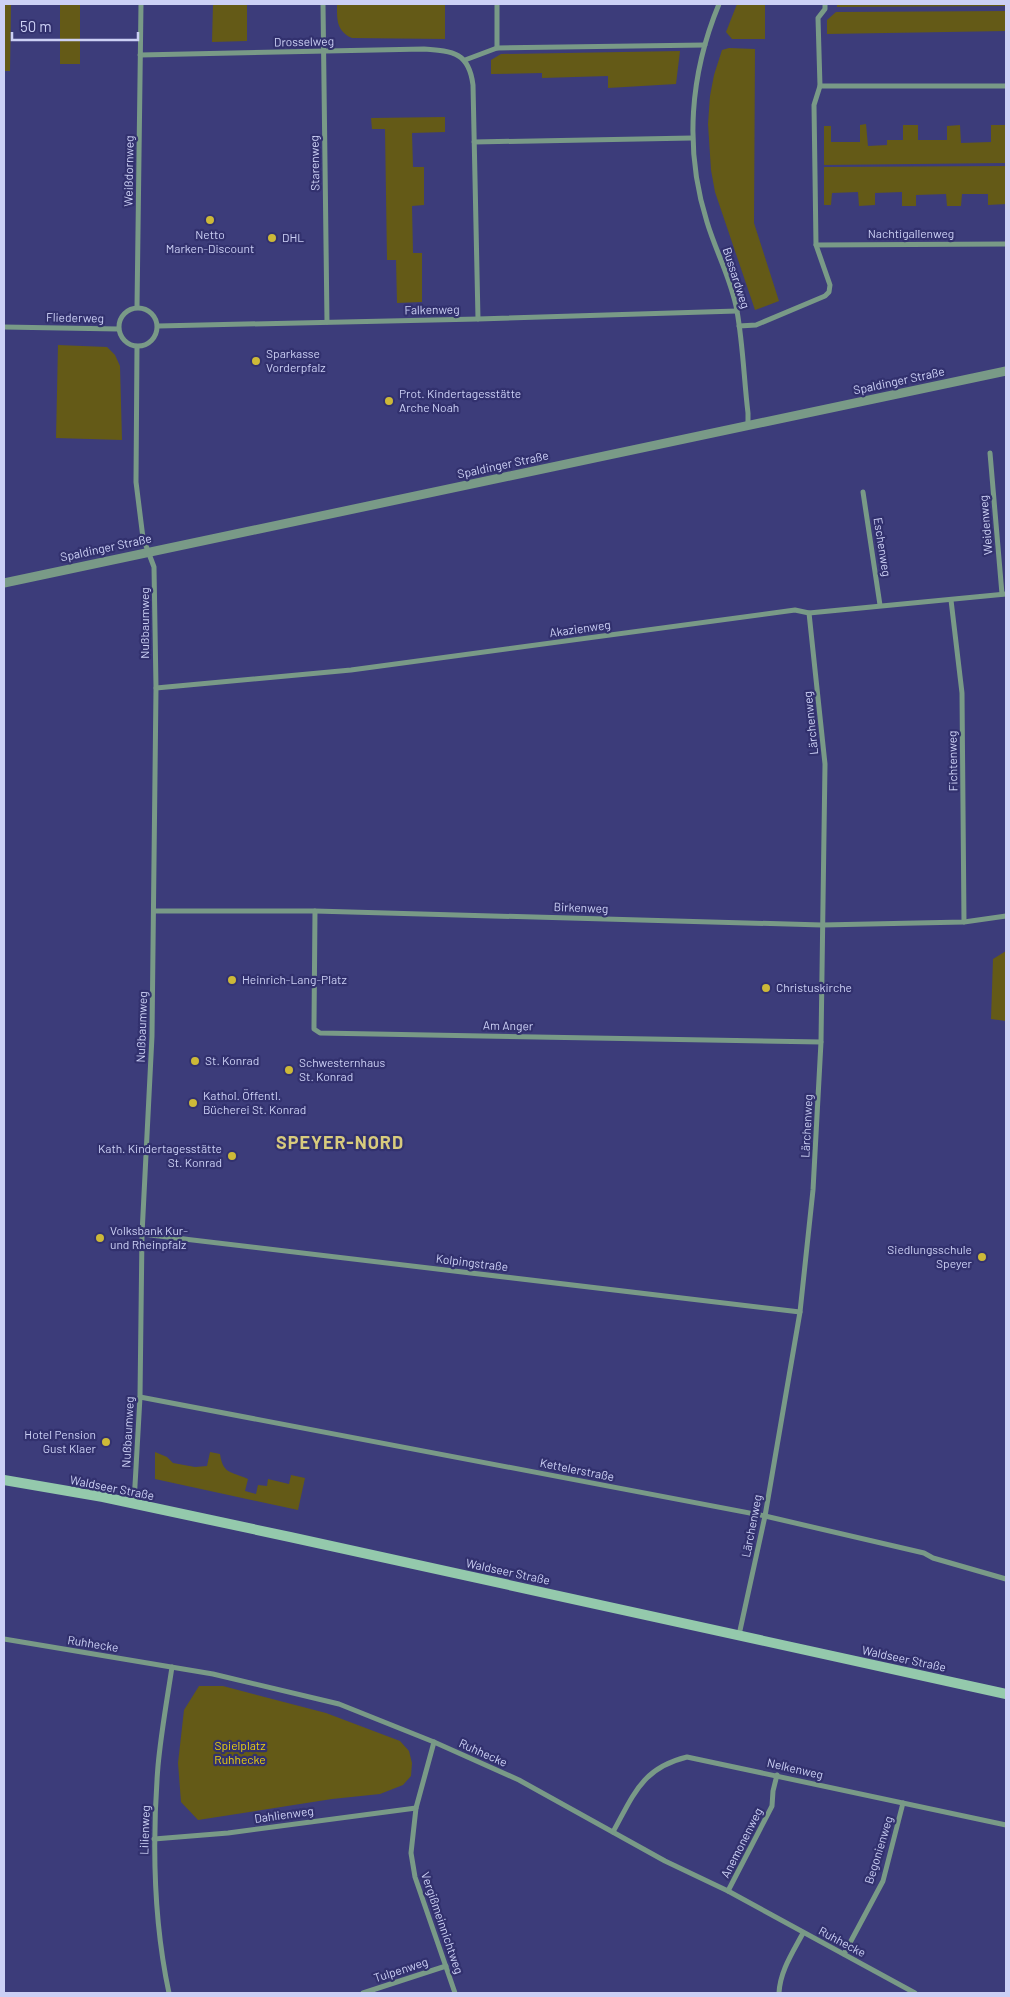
<svg xmlns="http://www.w3.org/2000/svg" width="1010" height="1997" viewBox="0 0 1010 1997" font-family="Barlow,sans-serif">
<style>
.green{fill:#645a17}
.lines{fill:none;stroke-linecap:round;stroke-linejoin:round}
.minor{stroke:#799a87;stroke-width:5}
.tertiary{stroke:#799a87;stroke-width:9}
.secondary{stroke:#94c9ac;stroke-width:10}
.poi-dot{fill:#cdb938;stroke:#32316e;stroke-width:2}
.labels{text-anchor:middle;stroke-width:4.5;stroke-linejoin:round;paint-order:stroke}
.street-label{font-size:12px;fill:#ccd0f5;stroke:#32316e}
.poi-label{font-size:12px;fill:#ccd0f5;stroke:#32316e;text-anchor:start}
.park-label{font-size:12px;fill:#e9d00d;stroke:#32316e}
.district-label{font-size:18px;font-weight:bold;letter-spacing:1px;fill:#d8cb7d;stroke:#32316e}
</style>
<rect width="100%" height="100%" fill="#3c3c7a"/>
<g class="green">
<path d="M4,4H11L10,71H4Z"/>
<rect x="60" y="4" width="20" height="60"/>
<path d="M213,4H247V41L212,42Z"/>
<path d="M337,4H445V39L352,38C336,31 337,19 337,4Z"/>
<path d="M737,4H765V39H732L726,32Z"/>
<path d="M837,4H1006V6L837,7Z"/>
<path d="M1006,11V31L827,34V20L836,12Z"/>
<path d="M729,48L755,49L754,223L779,301L755,310L715,192L711,170L708,124L710,96L714,75L722,50Z"/>
<path d="M680,51L676,84L608,88V76L542,78V73L491,74V60L501,54Z"/>
<path d="M445,117V132L412,133L413,167H424V205L412,206L413,253H422V302L397,303L396,260H387L385,129H372L371,118Z"/>
<path d="M866,124L868,146L887,145V140H903V125H918V140H947V126L960,125L961,143L991,142V125H1005L1006,163L824,165V126H831V142H860V125Z"/>
<path d="M1006,166V204L988,205V194H962L961,206H947L946,194L916,195V206H902V192L875,193V205L859,206L858,192L832,193L831,205H824V167Z"/>
<path d="M58,345L107,347L115,355L120,366L122,440L56,438Z"/>
<path d="M1006,951V1021L991,1019L993,959Z"/>
<path d="M155,1452L167,1457L173,1463L195,1467L207,1466L210,1452L220,1454C223,1474 230,1471 248,1479L245,1491L256,1494L258,1485L267,1486L268,1479L289,1484L291,1475L305,1478L298,1510L155,1479Z"/>
<path d="M199,1686H223L326,1713L400,1741L409,1751L412,1763L411,1776L403,1785L380,1794L332,1799L198,1820L181,1802L178,1763L184,1710Z"/>
</g>
<g class="lines">
<g class="minor">
<path d="M323,4L327,322"/>
<path d="M719,4C690,74 684,149 707,222C716,252 732,281 737,311C743,345 744,380 748,413V426"/>
<path d="M497,48V4"/>
<path d="M140,55L424,49C454,51 469,53 473,85L478,319"/>
<path d="M465,60L497,48L705,45"/>
<path d="M820,86H1006"/>
<path d="M474,142L692,138"/>
<path d="M816,245L1006,244"/>
<path d="M137,307L141,4"/>
<circle cx="138" cy="327" r="19"/>
<path d="M158,326L478,319L737,311"/>
<path d="M739,326L756,325L825,296L829,292L830,285L816,245L814,105L820,86L818,18L825,9V4"/>
<path d="M4,327L118,329"/>
<path d="M990,453L1002,594"/>
<path d="M863,492L880,605"/>
<path d="M951,600L962,693L964,922"/>
<path d="M156,688L351,670L795,610L809,613L1006,594"/>
<path d="M154,911H315L822,925L964,922L1006,916"/>
<path d="M315,911L314,1025V1029L320,1033L821,1042"/>
<path d="M142,1234L800,1312"/>
<path d="M140,1397L765,1516L924,1553L933,1558L1006,1579"/>
<path d="M134,1503L140,1397L142,1234L152,1036L156,688L154,567L143,538L136,482L137,347"/>
<path d="M739,1635L765,1516L800,1312L813,1190L821,1042L825,764L809,613"/>
<path d="M4,1639L213,1674L339,1704L434,1742L519,1780L665,1861L728,1891L915,1993"/>
<path d="M434,1742L416,1808L411,1853L415,1877L455,1993"/>
<path d="M613,1832C634,1794 642,1768 687,1757L1006,1825"/>
<path d="M154,1839L228,1833L416,1808"/>
<path d="M728,1891L772,1806L773,1791L777,1775"/>
<path d="M844,1954L883,1881L903,1803"/>
<path d="M169,1993C153,1918 152,1842 158,1766C161,1733 167,1700 172,1667"/>
<path d="M363,1993L446,1966"/>
<path d="M779,1993C780,1971 793,1952 803,1933"/>
</g>
<path class="tertiary" d="M4,583L1006,371"/>
<path class="secondary" d="M4,1480L103,1497L290,1537L1006,1694"/>
</g>
<g class="poi-dot">
<circle cx="210" cy="220" r="5"/>
<circle cx="272" cy="238" r="5"/>
<circle cx="256" cy="361" r="5"/>
<circle cx="389" cy="401" r="5"/>
<circle cx="232" cy="980" r="5"/>
<circle cx="766" cy="988" r="5"/>
<circle cx="195" cy="1061" r="5"/>
<circle cx="289" cy="1070" r="5"/>
<circle cx="193" cy="1103" r="5"/>
<circle cx="232" cy="1156" r="5"/>
<circle cx="100" cy="1238" r="5"/>
<circle cx="982" cy="1257" r="5"/>
<circle cx="106" cy="1442" r="5"/>
</g>
<g class="labels">
<g class="street-label">
<text transform="translate(304 42) rotate(-1)" y="4">Drosselweg</text>
<text transform="translate(315 163) rotate(-91)" y="4">Starenweg</text>
<text transform="translate(129 171) rotate(-89)" y="4">Weißdornweg</text>
<text x="911" y="238">Nachtigallenweg</text>
<text transform="translate(736 278) rotate(72)" y="4">Bussardweg</text>
<text transform="translate(432 310) rotate(-1)" y="4">Falkenweg</text>
<text transform="translate(75 318) rotate(1)" y="4">Fliederweg</text>
<text transform="translate(899 381) rotate(-12)" y="4">Spaldinger Straße</text>
<text transform="translate(503 465) rotate(-12)" y="4">Spaldinger Straße</text>
<text transform="translate(986 525) rotate(-95)" y="4">Weidenweg</text>
<text transform="translate(882 547) rotate(81)" y="4">Eschenweg</text>
<text transform="translate(106 548) rotate(-12)" y="4">Spaldinger Straße</text>
<text transform="translate(145 623) rotate(-90)" y="4">Nußbaumweg</text>
<text transform="translate(580 629) rotate(-8)" y="4">Akazienweg</text>
<text transform="translate(811 723) rotate(-96)" y="4">Lärchenweg</text>
<text transform="translate(953 761) rotate(-91)" y="4">Fichtenweg</text>
<text transform="translate(581 908) rotate(2)" y="4">Birkenweg</text>
<text transform="translate(508 1026) rotate(1)" y="4">Am Anger</text>
<text transform="translate(142 1027) rotate(-88)" y="4">Nußbaumweg</text>
<text transform="translate(807 1126) rotate(-87)" y="4">Lärchenweg</text>
<text transform="translate(472 1263) rotate(7)" y="4">Kolpingstraße</text>
<text transform="translate(128 1432) rotate(-87)" y="4">Nußbaumweg</text>
<text transform="translate(577 1470) rotate(11)" y="4">Kettelerstraße</text>
<text transform="translate(112 1488) rotate(11)" y="4">Waldseer Straße</text>
<text transform="translate(752 1526) rotate(-79)" y="4">Lärchenweg</text>
<text transform="translate(508 1572) rotate(12)" y="4">Waldseer Straße</text>
<text transform="translate(93 1644) rotate(9)" y="4">Ruhhecke</text>
<text transform="translate(904 1659) rotate(12)" y="4">Waldseer Straße</text>
<text transform="translate(483 1753) rotate(24)" y="4">Ruhhecke</text>
<text transform="translate(795 1769) rotate(13)" y="4">Nelkenweg</text>
<text transform="translate(284 1815) rotate(-8)" y="4">Dahlienweg</text>
<text transform="translate(145 1830) rotate(-88)" y="4">Lilienweg</text>
<text transform="translate(742 1843) rotate(-63)" y="4">Anemonenweg</text>
<text transform="translate(879 1850) rotate(-73)" y="4">Begonienweg</text>
<text transform="translate(442 1923) rotate(71)" y="4">Vergißmeinnichtweg</text>
<text transform="translate(842 1942) rotate(28)" y="4">Ruhhecke</text>
<text transform="translate(401 1970) rotate(-18)" y="4">Tulpenweg</text>
</g>
<g class="poi-label">
<text x="210" y="239" text-anchor="middle">Netto<tspan x="210" dy="14">Marken-Discount</tspan></text>
<text x="282" y="242">DHL</text>
<text x="266" y="358">Sparkasse<tspan x="266" dy="14">Vorderpfalz</tspan></text>
<text x="399" y="398">Prot. Kindertagesstätte<tspan x="399" dy="14">Arche Noah</tspan></text>
<text x="242" y="984">Heinrich-Lang-Platz</text>
<text x="776" y="992">Christuskirche</text>
<text x="205" y="1065">St. Konrad</text>
<text x="299" y="1067">Schwesternhaus<tspan x="299" dy="14">St. Konrad</tspan></text>
<text x="203" y="1100">Kathol. Öffentl.<tspan x="203" dy="14">Bücherei St. Konrad</tspan></text>
<text x="222" y="1153" text-anchor="end">Kath. Kindertagesstätte<tspan x="222" dy="14">St. Konrad</tspan></text>
<text x="110" y="1235">Volksbank Kur-<tspan x="110" dy="14">und Rheinpfalz</tspan></text>
<text x="972" y="1254" text-anchor="end">Siedlungsschule<tspan x="972" dy="14">Speyer</tspan></text>
<text x="96" y="1439" text-anchor="end">Hotel Pension<tspan x="96" dy="14">Gust Klaer</tspan></text>
</g>
<g class="park-label">
<text x="240" y="1750">Spielplatz<tspan x="240" dy="14">Ruhhecke</tspan></text>
</g>
<g class="district-label">
<text x="340" y="1149">SPEYER-NORD</text>
</g>
</g>
<rect width="1010" height="1997" fill="none" stroke="#ccd0f5" stroke-width="10"/>
<path d="M12 32v8h126v-8" fill="none" stroke="#ccd0f5" stroke-width="2.5"/>
<text x="20" y="32" font-size="15" fill="#ccd0f5" stroke="#32316e" stroke-width="4" paint-order="stroke">50 m</text>
</svg>
